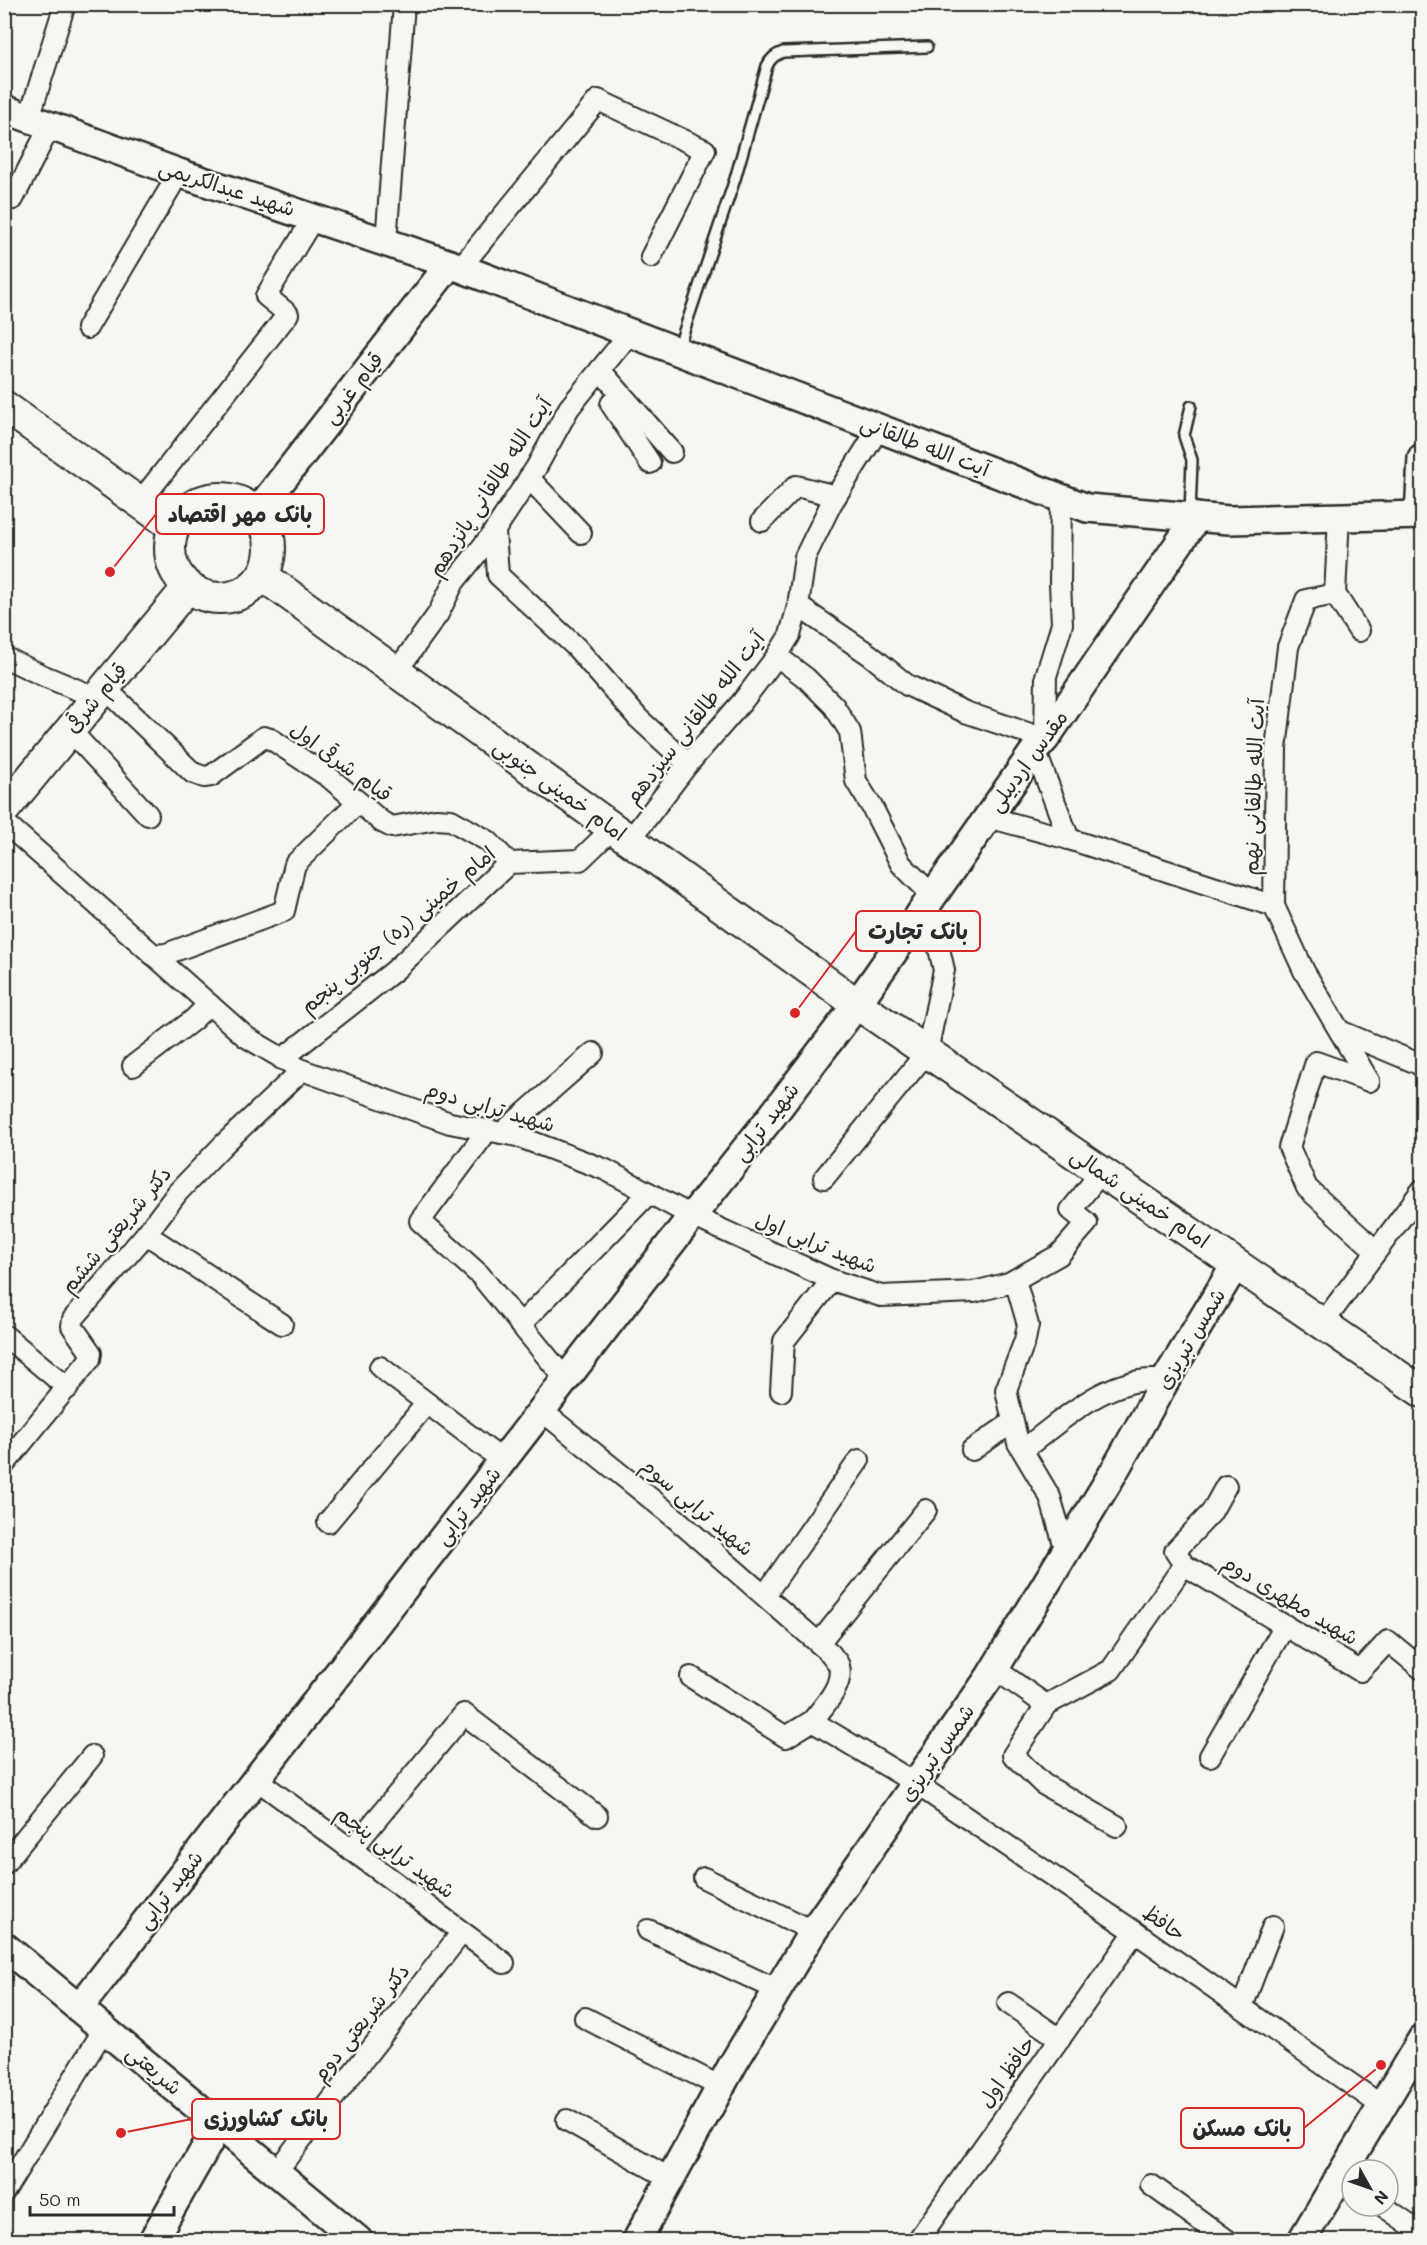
<svg xmlns="http://www.w3.org/2000/svg" width="1427" height="2245" viewBox="0 0 1427 2245" font-family="Mali,'Playpen Sans Arabic',sans-serif">
<style>
.lines{fill:none;stroke-linecap:round;stroke-linejoin:round}
.lane-casing{stroke:#2b2b2b;stroke-width:14}
.street-casing{stroke:#2b2b2b;stroke-width:24}
.secondary-casing{stroke:#2b2b2b;stroke-width:32}
.primary-casing{stroke:#2b2b2b;stroke-width:34}
.lane{stroke:#f6f6f2;stroke-width:9}
.street{stroke:#f6f6f2;stroke-width:20}
.secondary{stroke:#f6f6f2;stroke-width:27}
.primary{stroke:#f6f6f2;stroke-width:30}
.labels{text-anchor:middle;stroke-width:4.5;stroke-linejoin:round;paint-order:stroke}
.street-label{font-size:21px;fill:#2b2b2b;stroke:#f6f6f2}
.leader{fill:none;stroke:#d62828;stroke-width:2}
.callout-dot{fill:#d62828;stroke:#f6f6f2;stroke-width:2}
.callout{fill:#f6f6f2;stroke:#d62828;stroke-width:2}
.callout-label{font-size:22px;text-anchor:middle;font-weight:bold;fill:#2b2b2b}
</style>
<rect width="100%" height="100%" fill="#f6f6f2"/>
<filter id="ink" filterUnits="userSpaceOnUse"><feTurbulence type="fractalNoise" baseFrequency=".0167" numOctaves="2"/><feDisplacementMap in="SourceGraphic" scale="12" xChannelSelector="R" yChannelSelector="G"/><feConvolveMatrix kernelMatrix="1 2 1 2 8 2 1 2 1" color-interpolation-filters="sRGB"/></filter>
<g filter="url(#ink)">
<g class="lines">
<g class="lane-casing">
<g id="lane">
<path d="M678,349L735,179L767,66C771,58 775,55 783,52L927,47"/>
<path d="M1190,514L1192,460L1184,436L1191,406"/>
</g>
</g>
<g class="street-casing">
<g id="street">
<path d="M29,118L65,4"/>
<path d="M13,199L50,126"/>
<path d="M386,242L404,4"/>
<path d="M460,268L598,100L705,150L651,257"/>
<path d="M87,328L179,173"/>
<path d="M600,370L672,452"/>
<path d="M621,395L611,404L650,463"/>
<path d="M529,478L581,533"/>
<path d="M140,502L288,314L266,296L314,217"/>
<path d="M762,521L796,486L836,496"/>
<path d="M495,531L498,575L576,647L638,718L688,764"/>
<path d="M1335,594L1359,631"/>
<path d="M798,606L870,655L907,685L965,712L1045,739L1046,676L1062,624L1060,584L1061,498"/>
<path d="M777,656L806,678L834,706L850,732L856,781L872,807L901,864L933,896"/>
<path d="M4,657L44,676L97,698"/>
<path d="M396,672L438,614L454,582L491,536L536,468L569,408L630,333"/>
<path d="M105,688L193,773L204,777L211,776L264,737L271,739L330,778L382,822L392,827L436,819L451,820L488,841L509,863"/>
<path d="M70,730L148,815"/>
<path d="M1035,750L1069,839"/>
<path d="M988,817L1069,839L1274,906L1304,971L1369,1081"/>
<path d="M4,822L246,1037L302,1070L450,1123L517,1136L606,1170L692,1216L832,1280L881,1296L974,1292L1009,1283L1059,1255L1087,1223L1071,1210L1102,1171"/>
<path d="M630,840L688,764L742,702L777,656L790,635L798,606L805,557L831,504L879,428"/>
<path d="M1274,906L1276,749L1288,647L1306,600L1335,594L1339,517"/>
<path d="M153,955L166,954L284,911L295,864L358,802"/>
<path d="M1340,1031L1419,1064L1422,1067"/>
<path d="M282,1059L394,971L509,863L580,860L613,828"/>
<path d="M133,1066L193,1020L209,1004"/>
<path d="M1369,1081L1316,1062L1289,1147L1307,1188L1376,1251"/>
<path d="M487,1131L420,1221L480,1275L566,1380"/>
<path d="M502,1133L593,1053"/>
<path d="M824,1178L927,1052L944,970L928,902"/>
<path d="M146,1234L282,1324"/>
<path d="M1015,1280L1028,1325L1025,1340L1006,1390L1018,1443L1050,1497L1066,1551"/>
<path d="M1323,1323L1422,1190"/>
<path d="M520,1325L649,1193"/>
<path d="M4,1335L68,1388"/>
<path d="M380,1367L503,1461"/>
<path d="M781,1391L784,1341L832,1280"/>
<path d="M542,1411L675,1518L831,1654C833,1658 838,1662 839,1666C844,1686 823,1707 812,1721L915,1783L1135,1932L1382,2106"/>
<path d="M972,1450L1013,1422"/>
<path d="M1023,1450C1062,1420 1112,1372 1165,1381"/>
<path d="M4,1465L90,1359L91,1353L72,1326L73,1319L146,1234L178,1192L223,1145L302,1070"/>
<path d="M1226,1486L1211,1513L1175,1551L1184,1565L1360,1671L1388,1641L1422,1669"/>
<path d="M328,1522L427,1403"/>
<path d="M765,1595L859,1460"/>
<path d="M819,1643L926,1510"/>
<path d="M995,1669L1046,1705L1111,1670L1184,1565"/>
<path d="M691,1677L786,1737L812,1721"/>
<path d="M1046,1705L1013,1755L1043,1784L1117,1826"/>
<path d="M1210,1756L1285,1625"/>
<path d="M256,1779L504,1963"/>
<path d="M351,1850L464,1714L597,1816"/>
<path d="M4,1864L92,1756"/>
<path d="M704,1878L813,1931"/>
<path d="M648,1930L778,1990"/>
<path d="M1008,2003L1060,2039"/>
<path d="M1242,2007L1273,1926"/>
<path d="M585,2018L721,2087"/>
<path d="M567,2120L669,2178"/>
<path d="M276,2172L462,1932"/>
<path d="M1151,2185L1227,2240"/>
<path d="M4,2192L104,2029"/>
<path d="M1383,2206L1422,2233"/>
<path d="M918,2240L1135,1932"/>
</g>
</g>
<g class="secondary-casing">
<g id="secondary">
<path d="M4,109L179,173L450,264L1087,508L1229,520L1422,515"/>
<path d="M257,512L450,264"/>
<path d="M1419,515L1422,458"/>
<path d="M4,1946L358,2240"/>
<path d="M79,2008L692,1216L772,1116L857,1004L1035,750L1045,739L1197,517"/>
<path d="M153,2240L219,2124"/>
<path d="M637,2240L733,2064L813,1931L989,1678L1112,1475L1165,1381L1236,1264"/>
<path d="M1302,2240L1422,2039"/>
</g>
</g>
<g class="primary-casing">
<g id="primary">
<path d="M4,406L174,527"/>
<circle cx="220" cy="548" r="50"/>
<path d="M263,576L857,1004L1422,1392"/>
<path d="M4,810L188,587"/>
</g>
</g>
<use href="#lane" class="lane"/>
<use href="#street" class="street"/>
<use href="#secondary" class="secondary"/>
<use href="#primary" class="primary"/>
</g>
</g>
<g class="labels">
<g class="street-label">
<text transform="translate(227 188) rotate(18)" y="7">شهید عبدالکریمی</text>
<text transform="translate(353 388) rotate(-52)" y="7">قیام غربی</text>
<text transform="translate(925 446) rotate(21)" y="7">آیت الله طالقانی</text>
<text transform="translate(490 487) rotate(-57)" y="7">آیت الله طالقانی پانزدهم</text>
<text transform="translate(96 698) rotate(-50)" y="7">قیام شرقی</text>
<text transform="translate(695 718) rotate(-52)" y="7">آیت الله طالقانی سیزدهم</text>
<text transform="translate(1028 761) rotate(-54)" y="7">مقدس اردبیلی</text>
<text transform="translate(341 762) rotate(36)" y="7">قیام شرقی اول</text>
<text transform="translate(1254 787) rotate(-88)" y="7">آیت الله طالقانی نهم</text>
<text transform="translate(560 790) rotate(36)" y="7">امام خمینی جنوبی</text>
<text transform="translate(398 930) rotate(-40)" y="7">امام خمینی (ره) جنوبی پنجم</text>
<text transform="translate(490 1107) rotate(16)" y="7">شهید ترابی دوم</text>
<text transform="translate(766 1122) rotate(-52)" y="7">شهید ترابی</text>
<text transform="translate(1140 1198) rotate(34)" y="7">امام خمینی شمالی</text>
<text transform="translate(116 1230) rotate(-50)" y="7">دکتر شریعتی ششم</text>
<text transform="translate(816 1243) rotate(22)" y="7">شهید ترابی اول</text>
<text transform="translate(1191 1339) rotate(-59)" y="7">شمس تبریزی</text>
<text transform="translate(468 1506) rotate(-52)" y="7">شهید ترابی</text>
<text transform="translate(697 1507) rotate(40)" y="7">شهید ترابی سوم</text>
<text transform="translate(1290 1600) rotate(31)" y="7">شهید مطهری دوم</text>
<text transform="translate(937 1753) rotate(-55)" y="7">شمس تبریزی</text>
<text transform="translate(395 1852) rotate(36)" y="7">شهید ترابی پنجم</text>
<text transform="translate(170 1890) rotate(-52)" y="7">شهید ترابی</text>
<text transform="translate(1164 1923) rotate(35)" y="7">حافظ</text>
<text transform="translate(361 2023) rotate(-52)" y="7">دکتر شریعتی دوم</text>
<text transform="translate(154 2070) rotate(40)" y="7">شریعتی</text>
<text transform="translate(1007 2072) rotate(-55)" y="7">حافظ اول</text>
</g>
</g>
<path class="leader" d="M110 572L156 514M795 1013L856 931M121 2133L192 2119M1381 2065L1304 2128"/>
<g class="callout-dot">
<circle cx="110" cy="572" r="6"/>
<circle cx="795" cy="1013" r="6"/>
<circle cx="121" cy="2133" r="6"/>
<circle cx="1381" cy="2065" r="6"/>
</g>
<g class="callout">
<rect x="156" y="494" width="168" height="40" rx="6"/>
<rect x="856" y="911" width="124" height="40" rx="6"/>
<rect x="192" y="2099" width="148" height="40" rx="6"/>
<rect x="1181" y="2108" width="123" height="40" rx="6"/>
</g>
<g class="callout-label">
<text x="240" y="522">بانک مهر اقتصاد</text>
<text x="918" y="939">بانک تجارت</text>
<text x="266" y="2126">بانک کشاورزی</text>
<text x="1242" y="2136">بانک مسکن</text>
</g>
<rect width="1427" height="2245" fill="none" stroke="#f6f6f2" stroke-width="24"/>
<rect x="12" y="12" width="1403" height="2221" fill="none" stroke="#2b2b2b" stroke-width="2" filter="url(#ink)"/>
<g transform="translate(1370 2188) rotate(130)"><circle r="28" fill="#f6f6f2" stroke="#a5a5a2" stroke-width="1.5"/>
<path d="M0-4.5L10 22L0 15L-10 22Z" fill="#2b2b2b"/>
<text y="-9" font-size="16" font-weight="bold" text-anchor="middle" fill="#2b2b2b">N</text>
</g>
<path d="M30 2206v9h144v-9" fill="none" stroke="#2b2b2b" stroke-width="3"/>
<text x="39" y="2206" font-size="18" fill="#2b2b2b" stroke="#f6f6f2" stroke-width="4.5" paint-order="stroke">50 m</text>
</svg>
